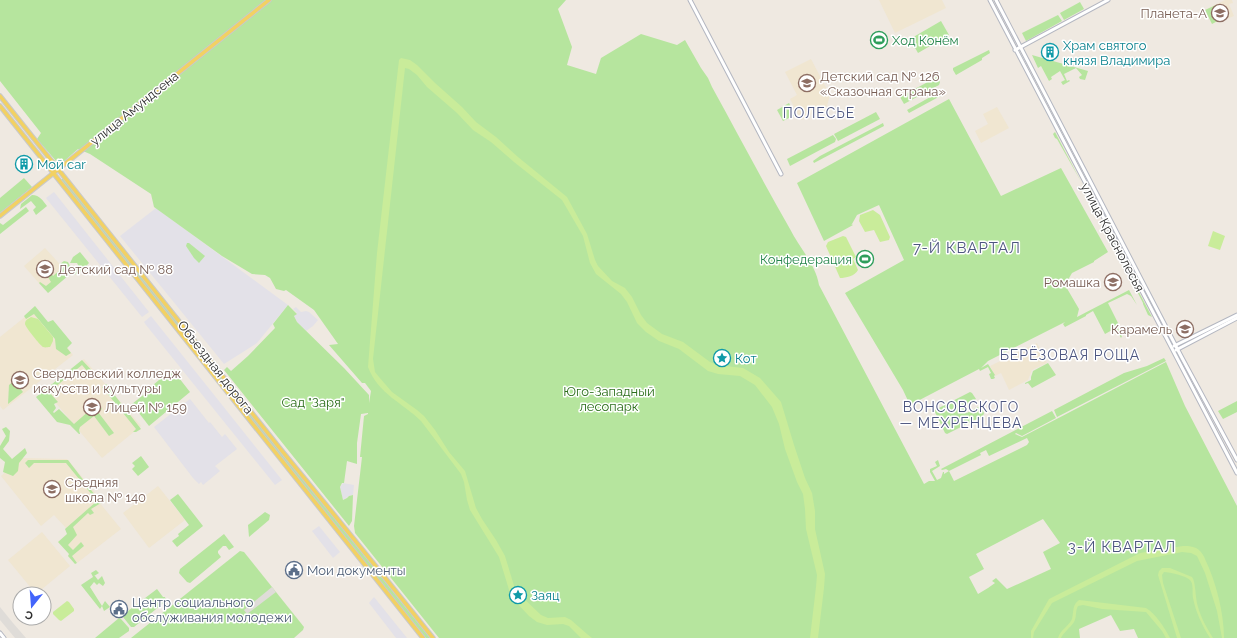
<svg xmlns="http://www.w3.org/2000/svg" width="1237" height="638" viewBox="0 0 1237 638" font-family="Raleway,sans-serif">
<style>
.industrial{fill:#e3e1e8}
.education{fill:#f0e6d1}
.green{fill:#b6e59e;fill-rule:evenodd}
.pitch{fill:#c9ec9a}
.plaza{fill:#dfdcd8}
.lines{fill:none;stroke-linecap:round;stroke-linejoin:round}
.minor-casing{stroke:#b4b7c1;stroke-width:5}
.major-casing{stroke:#c9c9c9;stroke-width:5.5}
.minor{stroke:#fff;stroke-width:3}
.major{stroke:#f2d163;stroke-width:3.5}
.labels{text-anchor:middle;stroke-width:3;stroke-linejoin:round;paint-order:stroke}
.education-label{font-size:13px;fill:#785e54;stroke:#fff;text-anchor:start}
.leisure-label{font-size:13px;fill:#27864d;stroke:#fff;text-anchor:start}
.culture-label{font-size:13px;fill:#0d838f;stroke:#fff;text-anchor:start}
.street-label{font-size:13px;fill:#2e2e2e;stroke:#fff}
.park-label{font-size:13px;fill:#2c6e1b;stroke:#fff}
.service-label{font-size:13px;fill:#4e5e75;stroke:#fff;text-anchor:start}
.neighbourhood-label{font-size:14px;letter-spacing:1px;fill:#4d5680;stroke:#fff}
.quarter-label{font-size:15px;letter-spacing:1px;fill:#4d5680;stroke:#fff}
</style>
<rect width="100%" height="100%" fill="#efe9e1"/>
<g class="industrial">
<path d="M54,192L149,312L142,317L46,198Z"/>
<path d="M156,208L288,305L257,343L224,364L120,236Z"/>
<path d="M296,307L301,312L306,311L309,312L318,320L313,326L306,331L297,322L294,316L297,313L293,309Z"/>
<path d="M151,316L211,391L282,480L275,485L146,325L144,322Z"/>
<path d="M190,399L209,423L210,422L222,437L225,434L237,449L215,466L220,471L203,485L201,482L199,484L193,478L154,427Z"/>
<path d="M343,483L354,485L353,495L349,496L343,500L340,487Z"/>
<path d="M319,526L340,552L333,558L312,531Z"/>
<path d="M374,597L407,638H396L369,603Z"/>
</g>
<g class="education">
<path d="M879,0H942L946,8L895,33Z"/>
<path d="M1225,0H1232L1233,3L1229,4L1234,16L1224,20L1223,18L1212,24L1205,10Z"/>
<path d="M811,59L830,95L827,106L801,120L790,99L797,95L785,72Z"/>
<path d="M997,107L1009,128L981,143L975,131L988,124L983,114Z"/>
<path d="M45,248L67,272L45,290L24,266Z"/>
<path d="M36,308L73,355L3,410L0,406V337Z"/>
<path d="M1037,343L1047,363L1032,370L1028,380L1009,390L1001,373L995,376L990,366Z"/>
<path d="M84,359L141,426L102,458L45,390Z"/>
<path d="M21,458L67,459L101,500L99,502L121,529L77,563L63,545L73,537L66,528L54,515L41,526L1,476Z"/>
<path d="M158,486L185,520L149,548L123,513Z"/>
<path d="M42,532L70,566L36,594L8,560Z"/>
</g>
<g class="green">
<path d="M0,0H566L558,9L572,47L567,65L596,74L601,58L641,34L677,45L685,40L701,68L708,78L712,87C738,134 763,182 790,229C799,247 816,265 819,285L924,484L929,481H935L930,472V469L937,466L935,462L938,460L940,466L932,471L937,480L941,478L943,472H944V474L949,471L946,469L942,470L941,469L1052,411L1056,418L1022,436L1016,433L1015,434L1022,437L1166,362L1185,406L1237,506V638H1138L1134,629L1120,631L1111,615L1079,629L1080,638H439L355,533L354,526L362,457H360L364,416L368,414V413L361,414L357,443V464L347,461L344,483H342L340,487L343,500L347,498L349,496L353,495L352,521L349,526L224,370L227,367L231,371L248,356L275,328L273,324L288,305L297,314L294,316L297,322L344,368L369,395V403L371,391L365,383H362L329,345L338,344L314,310L286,290L284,291L276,289L270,278L265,275L252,274L222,256L154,207L151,194L90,154L78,149L62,163H59L56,161L37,139L41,133L0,81ZM1027,438L1029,442L1027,445L954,481L949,471L981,455L980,453L986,450L989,456ZM1043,519L1060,543L1043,552L1051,569L1007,589L996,578L992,581L995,583L988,588L978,594L969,577L984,569L976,554Z"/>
<path d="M1080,2L1084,9L1064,20L1060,13Z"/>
<path d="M1216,5L1223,18L1212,24L1205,10Z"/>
<path d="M1058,15L1062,21L1026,41L1022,33Z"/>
<path d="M941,21L949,35L918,53L910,39Z"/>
<path d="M989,50L990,53L982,58V60L956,75L953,70V68Z"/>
<path d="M1032,55L1088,71L1085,80L1080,79L1079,77L1082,75L1076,68L1064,74L1067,81L1069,80L1070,81L1063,85L1061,82L1065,80L1060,71L1051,77L1052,79L1049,81L1041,66L1038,68Z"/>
<path d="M937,77L940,82L939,85L904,104L900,97Z"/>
<path d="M941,91H944L946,93L909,113L907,110Z"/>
<path d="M949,99L1001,196L1061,168L1108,252L1094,261V262L1072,273L1065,285L1079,309L1077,317L1129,290L1137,305L1131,296L1127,294L1108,303L1119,325L1118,329L1122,336L1121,338L1115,327L1114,329L1105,334L1093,311L1086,315V316L1065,327L1063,324L1065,322L988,361L981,368L988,364L995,375L994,376L995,378L993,379H991L989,374L991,373L988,367L980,371L979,369L910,405L903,390L845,293L904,260L879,205L857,215L852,224H851L853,225L824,241L797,183Z"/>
<path d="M789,103L795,115L783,121L777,110Z"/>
<path d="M876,112L880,119L838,141L834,134Z"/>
<path d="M883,123L884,126L814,163L813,161L820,156Z"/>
<path d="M1055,132L1152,317L1148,315L1143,304V303L1088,194L1057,139L1055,138L1053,134Z"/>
<path d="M833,135L836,139L835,142L790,166L787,159Z"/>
<path d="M24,178L32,187L0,213V198Z"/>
<path d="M63,178L382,578L430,638H426L379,580L61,180Z"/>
<path d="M32,195C40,195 43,201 47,206L36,215L33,210L36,207L31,201L20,209L21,204Z"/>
<path d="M26,207L29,211L0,234V223L3,225Z"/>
<path d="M187,243H189L205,256L199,263L194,258L186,246Z"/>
<path d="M80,252L89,263C83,269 78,276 69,275L48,293L39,283L40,282L46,286L51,282L48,277L52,274L53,276L61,269L60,264L64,261L68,262L72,271L79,267L77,263H70L73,257Z"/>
<path d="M35,306L48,322L53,320L72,343L67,348L71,353L66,356L56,349L55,339L34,314L26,319L24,316Z"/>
<path d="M1164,358L1166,361L1057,417L1054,410L1124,373L1147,366Z"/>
<path d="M82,360L96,375L93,378L82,365L49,392L58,402L54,404L56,408L53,412L54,413L59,409L74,424L98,403L102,409L98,412L114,433L109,436L94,416L80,427L79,430L80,434H79L70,425L57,422L36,397Z"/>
<path d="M1048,363L1056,375L1032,388L1028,383L1025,384V383L1031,380V377L1033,371Z"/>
<path d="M172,369L190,392L149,426L132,404L147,392L146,391Z"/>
<path d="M14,381L23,392L8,404L9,385Z"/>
<path d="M106,384L141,429L136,432H133L136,429L102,387Z"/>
<path d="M970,392L972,393L976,399L963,406L967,413L980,406L984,413L983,416L947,434L945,433L935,412V410Z"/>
<path d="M1237,401V412L1223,419L1218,411Z"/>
<path d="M6,427L10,431L9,441L3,449L12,459L25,448L27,453L19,463L18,471L13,476L3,472L5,462L0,458V446L6,436L2,429Z"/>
<path d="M141,456L149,467L138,476L132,469L135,466L132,463Z"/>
<path d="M28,460H68L101,503L91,509L94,513L90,515L88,513L73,527L77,535L68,545L73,550L81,542L84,546L72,556L77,563L75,564L68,556L69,554L58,542L67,534L65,529L97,501L66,463H34L29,468L25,463Z"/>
<path d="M178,494L203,526L177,547L172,541L179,536L178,534L189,525L170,500Z"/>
<path d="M265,512L270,515L269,520L249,537L248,525Z"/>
<path d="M224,534L234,547L229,550L226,546H223L218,551V553L221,557L190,583L187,582L179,573L180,569Z"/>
<path d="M240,551L244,552L304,627L303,630L294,638H131Z"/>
<path d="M96,570L99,573L94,576H95L98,580L102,576L105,583L103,586L99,583L97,585L94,582L90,587L102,606L105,601L110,607L104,611L102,606L100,609L81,585L93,577L91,573Z"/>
<path d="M157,589L163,597H165L166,601L134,627H131L123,617L124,614Z"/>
<path d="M119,618L121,619L129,628V631L119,638H95Z"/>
</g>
<g class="pitch">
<path d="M401,58L410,60L417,65L435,83L462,107L476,122L496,137L518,157L567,197L587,234L595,260L598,266L612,281L625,288L632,297L641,315L647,323L662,334L683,342L710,362L717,365L743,368L760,378L781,402L794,445L805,478L812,493L815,511V529L825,574L824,588L818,638H810L816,587L817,575L806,529L805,509L803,494L797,482L785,449L779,424L772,407L755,385L740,376L718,374L708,371L679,349L659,341L646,332L637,323L627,302L621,294L596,274L590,263L583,236L562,200L514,162L491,142L473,130L457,113L427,87L417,75L409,69L405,68L373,359L375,372L379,377L392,392L417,410L424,416L435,430L449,452L465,471L476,508L482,519L496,540L505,556L515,589L519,594L541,615L548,618L565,617L571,620L587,634L592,638H581L569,626L563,624L547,625L537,622L529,616L513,599L510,593L499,557L470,510L467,500L464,482L461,474L421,421C403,403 378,394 368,367L377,253L399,60Z"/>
<path d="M873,210L880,215L890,237L889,240L880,242L874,230L865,232L859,221L860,215Z"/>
<path d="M1213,231L1225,236L1220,250L1208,246Z"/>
<path d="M843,236L846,237L856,257L853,259L858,270C855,276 846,278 840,278L826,246L828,242Z"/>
<path d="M31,317L38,319L53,337V341L50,347C47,347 46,348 43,347C40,345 26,328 25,324C25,320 28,319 31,317Z"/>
<path d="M1183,546C1189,546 1195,546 1200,551C1202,553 1204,556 1205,559C1216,582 1224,613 1224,638H1222L1217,611L1205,573L1197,556L1191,553L1182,552L1137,561L1052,603L1034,632L1033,638H1031V631L1049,599L1140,553Z"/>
<path d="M1162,568H1170L1192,577C1196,582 1195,598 1198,607C1201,618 1207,628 1213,638H1210C1202,625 1196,613 1193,598C1192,593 1194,584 1190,580C1186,576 1170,572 1164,572L1162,575L1163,583L1181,638H1177L1158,575L1159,571Z"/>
<path d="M1079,600L1146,608C1156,614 1164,627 1170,638H1166L1162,631L1146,612L1102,609L1083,605L1078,606C1075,611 1077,617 1074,622C1070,628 1064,632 1061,638H1058C1060,630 1069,626 1072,619C1074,611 1072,605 1079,600Z"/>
<path d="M67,601L69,602L74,609V611L61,621L59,620L53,614V612Z"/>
</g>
<g class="plaza">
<path d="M272,587L276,592L247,614L244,610Z"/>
<path d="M0,607L13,623L26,638H15L0,620Z"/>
</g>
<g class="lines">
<g class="minor-casing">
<g id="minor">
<path d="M690,0L781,174"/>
<path d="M990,0L1237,473"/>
<path d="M996,0L1181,356L1237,460"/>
<path d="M1015,50L1108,0"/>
<path d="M1174,346L1237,315"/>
<path d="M1176,350L1237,318"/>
<path d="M0,633L4,638"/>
</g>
</g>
<g class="major-casing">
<g id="major">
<path d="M0,96C95,214 187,333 282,451C333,513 383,575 433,638"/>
<path d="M0,106L423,638"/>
<path d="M0,216L269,0"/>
</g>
</g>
<use href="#minor" class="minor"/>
<use href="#major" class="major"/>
</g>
<defs>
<g id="school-ring" transform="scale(0.9)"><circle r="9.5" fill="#fff" stroke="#8d6e63" stroke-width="1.5"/><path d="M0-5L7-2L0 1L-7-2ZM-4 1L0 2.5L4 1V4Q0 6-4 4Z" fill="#8d6e63"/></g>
<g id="stadium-ring" transform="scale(0.9)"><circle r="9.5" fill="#fff" stroke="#2e9e5b" stroke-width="1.5"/><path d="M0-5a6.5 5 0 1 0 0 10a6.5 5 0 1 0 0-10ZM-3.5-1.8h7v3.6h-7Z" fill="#2e9e5b"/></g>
<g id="building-ring" transform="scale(0.9)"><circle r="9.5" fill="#fff" stroke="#0f9aa8" stroke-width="1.5"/><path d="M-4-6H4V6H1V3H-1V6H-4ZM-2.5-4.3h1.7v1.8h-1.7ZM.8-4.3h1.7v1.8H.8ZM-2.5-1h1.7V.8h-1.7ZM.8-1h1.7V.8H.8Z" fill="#0f9aa8"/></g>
<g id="sight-ring" transform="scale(0.9)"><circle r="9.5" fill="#fff" stroke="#0f9aa8" stroke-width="1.5"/><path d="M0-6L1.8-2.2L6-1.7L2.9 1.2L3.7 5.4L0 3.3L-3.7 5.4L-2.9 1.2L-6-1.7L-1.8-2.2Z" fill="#0f9aa8"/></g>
<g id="university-ring" transform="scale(0.9)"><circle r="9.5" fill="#fff" stroke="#8d6e63" stroke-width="1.5"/><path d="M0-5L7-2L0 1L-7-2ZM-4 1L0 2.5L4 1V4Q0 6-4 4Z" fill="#8d6e63"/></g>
<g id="civic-ring" transform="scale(0.9)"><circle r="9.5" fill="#fff" stroke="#5c6f8a" stroke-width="1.5"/><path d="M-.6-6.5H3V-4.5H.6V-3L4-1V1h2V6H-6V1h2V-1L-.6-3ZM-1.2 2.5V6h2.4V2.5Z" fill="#5c6f8a"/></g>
</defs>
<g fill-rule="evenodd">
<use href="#school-ring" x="1220" y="13"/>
<use href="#stadium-ring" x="879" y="40"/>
<use href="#building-ring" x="1050" y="52"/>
<use href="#school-ring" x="807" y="83"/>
<use href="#building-ring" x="24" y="164"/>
<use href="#stadium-ring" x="865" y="259"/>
<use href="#school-ring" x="45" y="269"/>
<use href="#school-ring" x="1113" y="282"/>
<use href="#school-ring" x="1185" y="329"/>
<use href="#sight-ring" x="722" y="358"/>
<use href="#university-ring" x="20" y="380"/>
<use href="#school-ring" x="92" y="407"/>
<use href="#school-ring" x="52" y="489"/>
<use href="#civic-ring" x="294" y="570"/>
<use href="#sight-ring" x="518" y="595"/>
<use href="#civic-ring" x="119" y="609"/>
</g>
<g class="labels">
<g class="education-label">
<text x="1207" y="18" text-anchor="end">Планета-А</text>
<text x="820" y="81">Детский сад № 126<tspan x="820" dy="15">«Сказочная страна»</tspan></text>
<text x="58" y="274">Детский сад № 88</text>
<text x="1100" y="287" text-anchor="end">Ромашка</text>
<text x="1172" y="334" text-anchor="end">Карамель</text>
<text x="33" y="378">Свердловский колледж<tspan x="33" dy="15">искусств и культуры</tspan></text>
<text x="105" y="412">Лицей № 159</text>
<text x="65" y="487">Средняя<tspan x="65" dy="15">школа № 140</tspan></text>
</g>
<g class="leisure-label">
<text x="892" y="45">Ход Конём</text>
<text x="852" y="264" text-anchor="end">Конфедерация</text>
</g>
<g class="culture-label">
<text x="1063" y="50">Храм святого<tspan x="1063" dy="15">князя Владимира</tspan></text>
<text x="37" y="169">Мой car</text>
<text x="735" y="363">Кот</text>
<text x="531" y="600">Заяц</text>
</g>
<g class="street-label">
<text transform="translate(134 108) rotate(-39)" y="5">улица Амундсена</text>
<text transform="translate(1113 237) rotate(62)" y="5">улица Краснолесья</text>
<text transform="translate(216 367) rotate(52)" y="5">Объездная дорога</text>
</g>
<g class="park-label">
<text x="609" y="396">Юго-Западный<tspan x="609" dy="15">лесопарк</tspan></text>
<text x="313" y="407">Сад "Заря"</text>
</g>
<g class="service-label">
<text x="307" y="575">Мои документы</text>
<text x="132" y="607">Центр социального<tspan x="132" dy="15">обслуживания молодежи</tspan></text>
</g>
<g class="neighbourhood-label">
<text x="819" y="118">ПОЛЕСЬЕ</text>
<text x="1070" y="360">БЕРЁЗОВАЯ РОЩА</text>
<text x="961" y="412">ВОНСОВСКОГО<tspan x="961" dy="16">— МЕХРЕНЦЕВА</tspan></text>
</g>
<g class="quarter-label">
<text x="967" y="253">7-Й КВАРТАЛ</text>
<text x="1122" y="552">3-Й КВАРТАЛ</text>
</g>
</g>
<g transform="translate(32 606) rotate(197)"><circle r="19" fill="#ffffff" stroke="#ababab"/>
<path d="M0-3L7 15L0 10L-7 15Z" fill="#4264fb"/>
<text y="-6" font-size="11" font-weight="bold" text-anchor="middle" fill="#2e2e2e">С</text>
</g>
</svg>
